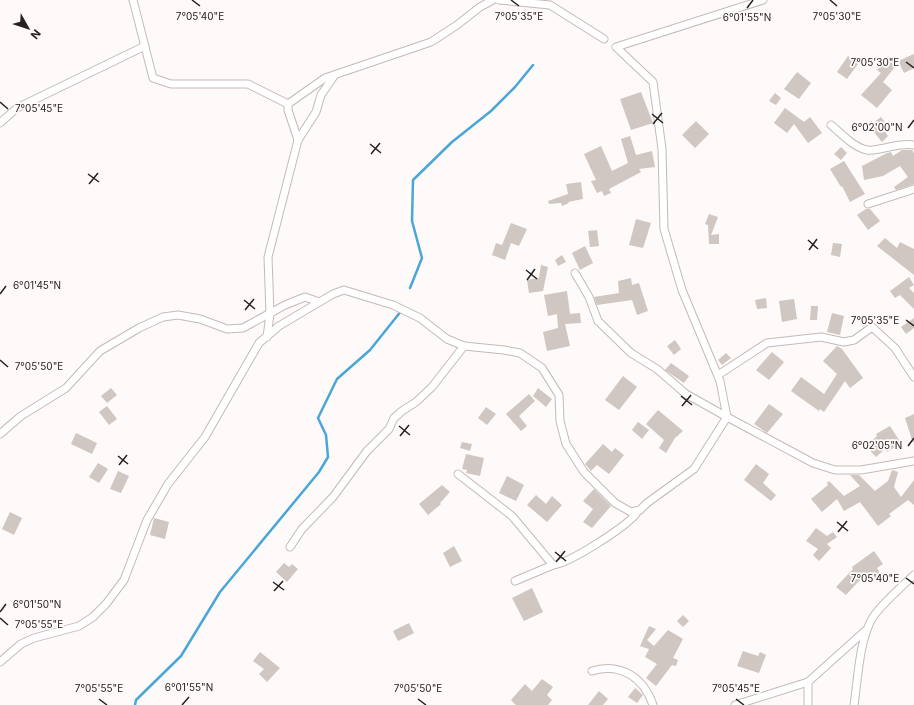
<svg xmlns="http://www.w3.org/2000/svg" width="914" height="705" viewBox="0 0 914 705" font-family="Inter,sans-serif">
<style>
.lines{fill:none;stroke-linecap:round;stroke-linejoin:round}
.stream{stroke:#4aa6d8;stroke-width:2.5}
.building{fill:#d0c6c2}
.minor-casing{stroke:#c4bab7;stroke-width:9}
.minor{stroke:#fff;stroke-width:7}
.ticks{fill:none;stroke:#252120;stroke-width:1.5}
.ticks-label{font-size:10px;text-anchor:middle;fill:#252120;stroke:#fefaf9;stroke-width:3.5;stroke-linejoin:round;paint-order:stroke}
</style>
<rect width="100%" height="100%" fill="#fefaf9"/>
<g class="lines">
<g class="stream">
<path d="M410,288L422,258L412,221L413,180L452,142L491,111L515,87L533,65"/>
<path d="M135,705L136,700L181,656L220,592L319,472L328,457L326,435L318,418L337,379L370,350L402,310"/>
</g>
</g>
<g class="building">
<path d="M914,54V68L904,73L898,61Z"/>
<path d="M848,56L858,64L847,79L837,72Z"/>
<path d="M888,56L898,63L883,82L892,90L877,108L861,95L881,73L877,70Z"/>
<path d="M797,72L811,83L799,99L784,89Z"/>
<path d="M641,92L653,123L631,130L620,99Z"/>
<path d="M775,93L781,98L776,105L769,101Z"/>
<path d="M785,108L804,122L810,117L822,133L808,143L794,124L787,133L774,123Z"/>
<path d="M881,117L890,129L886,133L888,136L882,142L869,126Z"/>
<path d="M696,121L709,134L695,148L682,135Z"/>
<path d="M630,136L636,155L652,151L655,167L639,169L641,172L609,189L611,193L604,196L602,191L597,193L591,181L596,180L584,154L601,146L612,171L628,163L621,139Z"/>
<path d="M841,147L847,153L841,160L834,154Z"/>
<path d="M902,150H912L914,153V184L896,190L894,187L908,177L900,166L883,176L864,180L862,166L887,153L891,152L893,156Z"/>
<path d="M844,161L865,194L850,202L842,186L841,187L830,169Z"/>
<path d="M581,182L583,199L568,202L569,203L562,206L561,203L549,204L548,201L568,194L566,184Z"/>
<path d="M866,209H870L880,221L868,230L857,215Z"/>
<path d="M709,214L718,217L711,235L719,234V244H709L708,225L705,224Z"/>
<path d="M636,219L651,223L643,248L629,245Z"/>
<path d="M511,223L527,229L519,246L511,243L505,260L492,255L496,243L502,245Z"/>
<path d="M597,230L599,246L590,247L588,231Z"/>
<path d="M885,238L897,248L900,242L914,249V275L877,246Z"/>
<path d="M833,243L842,244L840,257L831,255Z"/>
<path d="M585,246L593,263L580,270L572,253Z"/>
<path d="M562,255L566,262L558,266L555,260Z"/>
<path d="M541,265L548,267L543,291L529,293L527,280L539,278Z"/>
<path d="M909,277L914,285L909,288L914,293V309L900,295L895,298L890,291Z"/>
<path d="M631,278L632,285L639,283L648,311L637,315L632,300L597,305L594,297L619,293L618,281Z"/>
<path d="M567,291L570,314L580,313L581,323L565,324L570,346L547,351L543,332L558,328L557,314L548,316L544,295Z"/>
<path d="M766,298L767,308L757,309L755,300Z"/>
<path d="M794,299L797,319L782,322L779,301Z"/>
<path d="M811,306H818L817,320H810Z"/>
<path d="M832,313L844,316L840,335L827,332Z"/>
<path d="M914,318V328L906,334L901,327Z"/>
<path d="M675,340L681,349L674,355L667,346Z"/>
<path d="M837,346L842,349L863,378L850,388L845,381L824,412L820,409L819,411L791,391L801,377L824,394L837,374L823,361Z"/>
<path d="M772,352L784,362L769,380L756,370Z"/>
<path d="M726,353L731,358L722,365L718,360Z"/>
<path d="M671,363L689,376L684,383L665,370Z"/>
<path d="M623,376L637,387L619,410L605,400Z"/>
<path d="M111,388L117,395L107,403L101,396Z"/>
<path d="M538,388L552,399L546,407L533,396Z"/>
<path d="M529,394L535,401L519,416L527,426L521,431L506,414Z"/>
<path d="M769,404L783,414L767,433L754,424Z"/>
<path d="M107,406L117,419L109,425L99,412Z"/>
<path d="M486,407L496,414L487,425L478,418Z"/>
<path d="M658,410L683,431L675,438L666,453L659,448L664,440L646,424Z"/>
<path d="M914,414V442L913,443L905,418Z"/>
<path d="M638,422L649,430L642,439L632,430Z"/>
<path d="M890,426L901,443L887,452L885,449L876,457L866,446L877,436L876,434Z"/>
<path d="M76,433L97,443L92,454L71,444Z"/>
<path d="M462,442L472,444L470,451L460,448Z"/>
<path d="M603,444L612,452L615,448L624,455L609,474L597,465L591,471L585,464Z"/>
<path d="M466,454L484,458L480,476L466,473L467,470L462,469Z"/>
<path d="M98,463L108,469L99,483L89,477Z"/>
<path d="M756,464L769,474L763,483L776,495L771,501L744,480Z"/>
<path d="M892,470L898,472L894,487L901,497L914,480V505L908,500L889,514L891,516L878,526L860,502L844,511L837,499L822,512L811,499L828,485L827,483L829,481L844,496L860,486L850,475H859L875,491L888,481Z"/>
<path d="M118,471L129,476L121,493L110,489Z"/>
<path d="M507,476L524,485L516,501L499,493Z"/>
<path d="M442,485L450,492L440,503L441,504L428,515L419,504Z"/>
<path d="M594,489L611,506L592,528L583,522L593,509L583,501Z"/>
<path d="M536,495L546,504L552,496L562,505L547,522L527,505Z"/>
<path d="M10,512L22,518L14,535L2,529Z"/>
<path d="M154,518L169,522L165,539L150,535Z"/>
<path d="M816,528L827,536L833,532L837,537L827,544L831,548L819,561L813,555L818,549L806,541Z"/>
<path d="M454,546L462,561L450,567L443,553Z"/>
<path d="M874,551L883,564L877,568L880,573L874,578L871,573L858,582L846,595L836,587L853,569L852,567Z"/>
<path d="M284,563L289,567L292,564L298,569L287,582L276,572Z"/>
<path d="M532,588L543,612L524,621L512,598Z"/>
<path d="M683,615L689,621L683,627L677,621Z"/>
<path d="M409,623L414,633L398,641L393,631Z"/>
<path d="M649,626L656,629L647,640L654,646L668,630L683,639L673,658L678,660L676,666L672,665L656,686L646,678L657,664L645,657L649,649L640,646Z"/>
<path d="M743,651L758,656L760,652L766,655L759,673L737,666Z"/>
<path d="M260,652L280,668L267,682L259,674L264,669L253,661Z"/>
<path d="M542,679L553,687L547,695L552,700L548,705H516L511,700L525,684L532,691Z"/>
<path d="M635,688L643,695L637,703L628,697Z"/>
<path d="M599,691L608,699L603,705H588Z"/>
</g>
<g class="lines">
<g class="minor-casing">
<g id="minor">
<path d="M133,0L153,78L171,84H248L288,104"/>
<path d="M499,0L550,5L604,39"/>
<path d="M288,104L325,78L431,42L457,25L480,7L493,0"/>
<path d="M288,104V110L298,140"/>
<path d="M0,123L17,108L145,46"/>
<path d="M831,125C842,134 853,147 867,150C878,152 898,142 914,145"/>
<path d="M868,204L914,189"/>
<path d="M575,273L589,297L598,321L631,353L657,369L686,394L727,417"/>
<path d="M267,337L270,314L268,257L298,140L316,112L321,95L334,76"/>
<path d="M718,375L767,343L821,337L844,342L854,340L872,327L895,348L914,377"/>
<path d="M727,417L720,381L682,290L664,229L662,149L653,82L616,47L763,0"/>
<path d="M0,434L21,416L66,388L100,351L139,328L163,317L178,315L200,319L227,329L243,328L285,305L305,297L319,302"/>
<path d="M458,474L512,516L553,565C570,563 624,528 636,514L634,512"/>
<path d="M290,547L302,529L333,497L367,451L389,429L394,418L402,411L416,402L432,387L464,346"/>
<path d="M515,581L553,565"/>
<path d="M0,662L21,644L34,638L79,626L93,617L106,604L124,580L147,520L168,484L205,437L259,343L279,326L333,294L344,290L393,305L420,318L447,339L464,346L504,350L520,353L542,368L559,395L560,421L566,444L584,472L615,503L631,512L640,510L647,503L694,469L727,417L813,463L835,470H861L914,461"/>
<path d="M592,671C621,662 644,678 653,705"/>
<path d="M735,705L808,682L866,630"/>
<path d="M808,705V682"/>
<path d="M854,705C858,679 859,640 873,617C881,605 902,586 914,575"/>
</g>
</g>
<use href="#minor" class="minor"/>
</g>
<path class="ticks" d="M192,0L200,6M511,0L519,6M830,0L837,6M747,8L753,0M906,62L914,68M0,102L8,109M652,114L663,123M653,124L662,113M908,128L914,120M370,144L381,153M371,154L380,143M88,174L99,182M89,184L98,173M808,240L818,249M809,250L817,239M526,270L537,279M527,280L535,269M0,294L6,286M244,300L255,309M245,310L254,299M906,320L914,326M0,360L8,367M681,396L692,405M682,406L691,395M399,426L410,435M400,436L409,425M908,446L914,438M118,456L128,464M119,465L127,455M837,522L848,531M838,532L847,521M555,552L566,561M556,562L565,551M906,578L914,584M273,582L284,590M274,591L283,581M0,612L6,604M0,618L8,625M99,699L107,705M418,699L426,705M736,699L744,705M182,705L189,697"/>
<g class="ticks-label">
<text x="837" y="20">7°05'30"E</text>
<text x="200" y="20">7°05'40"E</text>
<text x="519" y="20">7°05'35"E</text>
<text x="747" y="21">6°01'55"N</text>
<text x="875" y="66">7°05'30"E</text>
<text x="39" y="112">7°05'45"E</text>
<text x="877" y="131">6°02'00"N</text>
<text x="37" y="289">6°01'45"N</text>
<text x="875" y="324">7°05'35"E</text>
<text x="39" y="370">7°05'50"E</text>
<text x="877" y="449">6°02'05"N</text>
<text x="875" y="582">7°05'40"E</text>
<text x="37" y="608">6°01'50"N</text>
<text x="39" y="628">7°05'55"E</text>
<text x="189" y="691">6°01'55"N</text>
<text x="99" y="692">7°05'55"E</text>
<text x="418" y="692">7°05'50"E</text>
<text x="736" y="692">7°05'45"E</text>
</g>
<g transform="translate(28 28) rotate(129)" stroke="#fefaf9" stroke-width="3" paint-order="stroke">
<path d="M0-3L7 15L0 10L-7 15Z" fill="#252120"/>
<text y="-6" font-size="11" font-weight="bold" text-anchor="middle" fill="#252120">N</text>
</g>
</svg>
